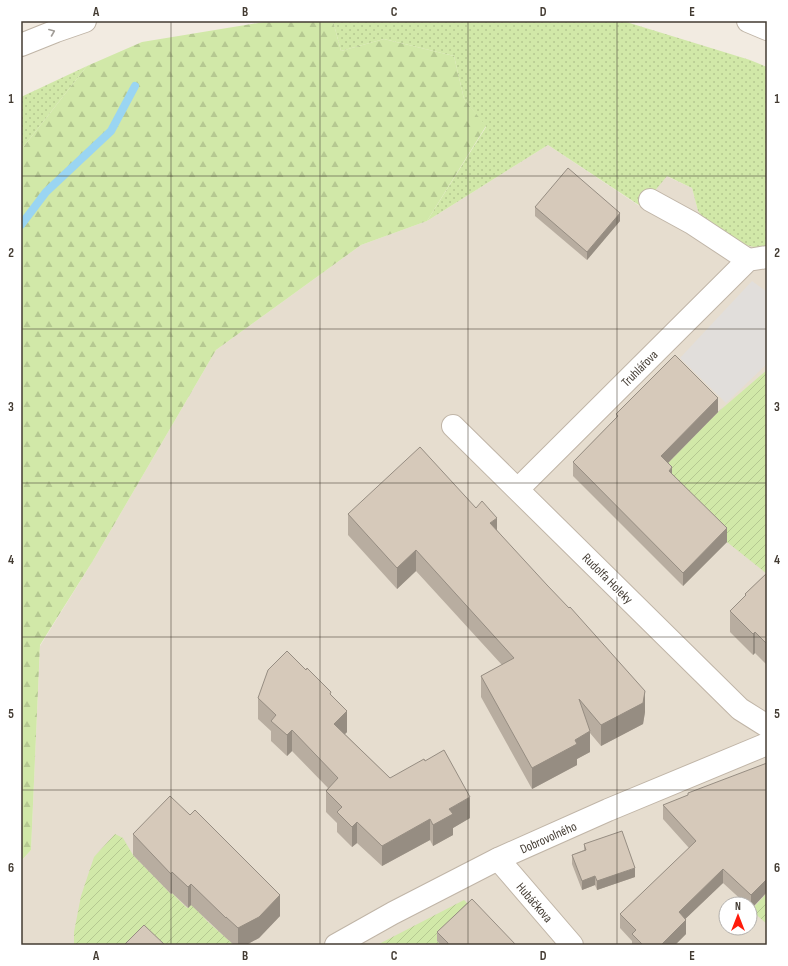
<svg xmlns="http://www.w3.org/2000/svg" width="788" height="966" viewBox="0 0 788 966" font-family="'Sofia Sans Condensed',sans-serif">
<style>
.residential{fill:#e6ddcf;fill-rule:evenodd}
.grass{fill:url(#grass-dots)}
.forest{fill:url(#forest-firs)}
.garden{fill:url(#garden-furrows)}
.parking{fill:#e1dedb}
.lines{fill:none;stroke-linecap:round;stroke-linejoin:round}
.stream{stroke:#9ad5f2;stroke-width:8}
.minor-casing{stroke:#c0b5a7;stroke-width:24}
.minor{stroke:#fff;stroke-width:22}
.wall{fill:#b8ada0}
.shaded-wall{fill:#968d82}
.building{fill:#d6c9ba;stroke:#968d82}
.oneway{stroke:#a19d98}
.grid{fill:none;stroke:#433b32;stroke-width:1;stroke-opacity:0.55}
.labels{text-anchor:middle;stroke-width:4;stroke-linejoin:round;paint-order:stroke}
.street-label{font-size:13px;fill:#433b32;stroke:#fff}
.neatline{fill:none;stroke:#433b32;stroke-width:1.5}
.grid-label{font-size:13px;text-anchor:middle;font-weight:bold;fill:#433b32}
</style>
<defs>
<pattern id="grass-dots" width="8" height="8" patternUnits="userSpaceOnUse"><rect width="8" height="8" fill="#d1e8a8"/><path d="M2 2h.1M6 6h.1" fill="none" stroke="#b5c891" stroke-width="1.8" stroke-linecap="round"/></pattern>
<pattern id="forest-firs" width="22" height="20" patternUnits="userSpaceOnUse"><rect width="22" height="20" fill="#d1e8a8"/><path d="M5 1l3.5 6h-7zM16 11l3.5 6h-7z" fill="#b5c891"/></pattern>
<pattern id="garden-furrows" width="10" height="10" patternUnits="userSpaceOnUse"><rect width="10" height="10" fill="#d1e8a8"/><path d="M-1 1l2-2M0 10L10 0M9 11l2-2" fill="none" stroke="#b5c891"/></pattern>
</defs>
<rect width="100%" height="100%" fill="#f2ebe1"/>
<path class="residential" d="M548,145L647,211L653,193L666,176L692,188L698,211L767,250V945H21V861L31,850L40,646L94,559L216,350L361,245L427,221ZM726,904H750V928H726Z"/>
<g class="grass">
<path d="M333,21H623L750,60L767,67V250L733,242L711,226L698,211L692,188L667,176L653,193L648,211L548,145L427,221L486,127L464,99L454,56L384,39L341,51Z"/>
<path d="M87,66L21,150V97Z"/>
</g>
<path class="forest" d="M270,21H333L341,51L384,39L454,56L464,99L486,126L427,221L361,245L216,350L94,559L40,645L31,850L21,861V150L87,66L142,42Z"/>
<g class="garden">
<path d="M767,370V574L727,542L704,519L661,470L718,412Z"/>
<path d="M115,834L123,838L133,855L171,894L172,893L187,908L192,904L207,921L234,945H74V932L81,896L94,857Z"/>
<path d="M767,893V924L751,910Z"/>
<path d="M464,900L472,908L437,941L441,945H377Z"/>
</g>
<path class="parking" d="M752,281L767,292V364L726,403L680,358Z"/>
<g class="lines">
<path class="stream" d="M21,225L46,192L111,131L135,86"/>
<g class="minor-casing">
<g id="minor">
<path d="M748,21L767,29"/>
<path d="M21,45L56,31L85,21"/>
<path d="M650,200L692,223L748,260"/>
<path d="M453,426L740,709L767,726"/>
<path d="M518,489L748,260L767,257"/>
<path d="M498,859L572,945"/>
<path d="M336,945L393,913L498,859L608,810L767,744"/>
</g>
</g>
<use href="#minor" class="minor"/>
</g>
<g class="wall">
<path d="M535,207L620,221L587,260L535,216Z"/>
<path d="M718,412L668,463L672,474L727,542L683,586L573,476V462L616,418V414Z"/>
<path d="M348,514L497,530L645,712L643,724L601,746L590,733V752L577,759V765L532,789L481,697V676L502,665L416,571L397,589L348,535Z"/>
<path d="M767,573V665L755,653L753,655L730,632V611L745,596V594Z"/>
<path d="M306,670L331,695L347,732L345,734L390,778L470,818L453,828V835L433,846L430,840L382,866L357,843L352,847L337,832V823L326,812V791L328,788L292,751L287,756L271,741V731L258,719V698Z"/>
<path d="M767,763V892L751,909L750,908V904H746L723,883L685,919L686,934L675,945H632V941L620,928V914L689,848L663,819V805L688,796Z"/>
<path d="M133,834L280,916L259,938L246,945H234L226,938L191,905L188,908L172,893L171,894L133,855Z"/>
<path d="M584,844L635,877L597,890L595,885L582,890L572,864V855L584,850Z"/>
<path d="M437,932L516,945H441L437,941Z"/>
</g>
<g class="shaded-wall">
<path d="M620,213V221L587,260V252Z"/>
<path d="M718,398V412L661,470V456Z"/>
<path d="M672,467V481L669,471Z"/>
<path d="M497,518V539L490,523Z"/>
<path d="M727,528V542L683,586V573Z"/>
<path d="M416,550V571L397,589V568Z"/>
<path d="M755,632V653L753,655V634Z"/>
<path d="M645,691V712L643,724L601,746V725Z"/>
<path d="M347,711V732L334,745V724Z"/>
<path d="M292,730V751L287,756V735Z"/>
<path d="M590,731V752L577,759V765L532,789V768L575,740Z"/>
<path d="M470,797V818L453,828V835L433,846V825L449,809Z"/>
<path d="M430,819V840L382,866V846Z"/>
<path d="M357,822V843L352,847V827Z"/>
<path d="M635,868V877L597,890V881Z"/>
<path d="M723,869V883L679,925V912Z"/>
<path d="M172,872V893L171,894V874Z"/>
<path d="M595,876V885L582,890V881Z"/>
<path d="M767,879V892L751,909V895Z"/>
<path d="M191,884V905L188,908V887Z"/>
<path d="M280,895V916L259,938L246,945H238V928Z"/>
<path d="M686,920V934L675,945H661Z"/>
</g>
<g class="building">
<path d="M568,168L620,213L587,252L535,207Z"/>
<path d="M675,355L718,398L661,456L672,467L669,471L727,528L683,573L573,462L618,416L616,414Z"/>
<path d="M420,447L476,508L482,501L497,518L490,523L547,585L569,608L570,607L645,691L643,703L601,725L579,699L590,731L575,740L577,744L532,768L481,676L514,658L416,550L397,568L348,514Z"/>
<path d="M767,573V644L755,632L753,634L730,611L746,595L745,594Z"/>
<path d="M287,651L306,670L307,668L331,692L330,694L347,711L334,724L390,778L424,759L425,761L444,750L470,797L449,809L453,814L433,825L430,819L382,846L357,822L352,827L337,812L342,807L326,791L338,778L292,730L287,735L271,721L276,715L258,698L268,670Z"/>
<path d="M767,763V879L751,895L723,869L679,912L686,920L661,945H643L632,934L636,930L620,914L696,841L663,805L688,795V793Z"/>
<path d="M170,796L190,815L195,810L280,895L259,917L238,928L226,917V918L191,884L188,887L172,872L171,874L133,834Z"/>
<path d="M622,831L635,868L597,881L595,876L582,881L572,855L586,850L584,844Z"/>
<path d="M472,899L516,945H448V943L437,932Z"/>
<path d="M144,925L165,945H124Z"/>
</g>
<defs><path id="oneway-chevron" d="M-2-3.5L2.5 0L-2 3.5" fill="none" stroke-width="1.6" stroke-linecap="round" stroke-linejoin="round"/></defs>
<use class="oneway" href="#oneway-chevron" transform="translate(52 32) rotate(-22)"/>
<path class="grid" d="M171,21V945M320,21V945M468,21V945M617,21V945M21,176H767M21,329H767M21,483H767M21,637H767M21,790H767"/>
<g class="labels">
<g class="street-label">
<text transform="translate(639 368) rotate(-45)" y="5">Truhlářova</text>
<text transform="translate(608 578) rotate(45)" y="5">Rudolfa Holeky</text>
<text transform="translate(548 837) rotate(-24)" y="5">Dobrovolného</text>
<text transform="translate(535 902) rotate(49)" y="5">Hubáčkova</text>
</g>
</g>
<rect width="788" height="966" fill="none" stroke="#ffffff" stroke-width="44"/>
<g transform="translate(738 916)"><circle r="19" fill="#ffffff" stroke="#b4b1ad"/>
<path d="M0-3L7 15L0 10L-7 15Z" fill="#ff1b0b"/>
<text y="-6" font-size="11" font-weight="bold" text-anchor="middle" fill="#433b32">N</text>
</g>
<rect x="22" y="22" width="744" height="922" class="neatline"/>
<g class="grid-label">
<text x="96" y="16">A</text>
<text x="245" y="16">B</text>
<text x="394" y="16">C</text>
<text x="543" y="16">D</text>
<text x="692" y="16">E</text>
<text x="11" y="103">1</text>
<text x="777" y="103">1</text>
<text x="11" y="257">2</text>
<text x="777" y="257">2</text>
<text x="11" y="411">3</text>
<text x="777" y="411">3</text>
<text x="11" y="564">4</text>
<text x="777" y="564">4</text>
<text x="11" y="718">5</text>
<text x="777" y="718">5</text>
<text x="11" y="872">6</text>
<text x="777" y="872">6</text>
<text x="96" y="960">A</text>
<text x="245" y="960">B</text>
<text x="394" y="960">C</text>
<text x="543" y="960">D</text>
<text x="692" y="960">E</text>
</g>
</svg>
